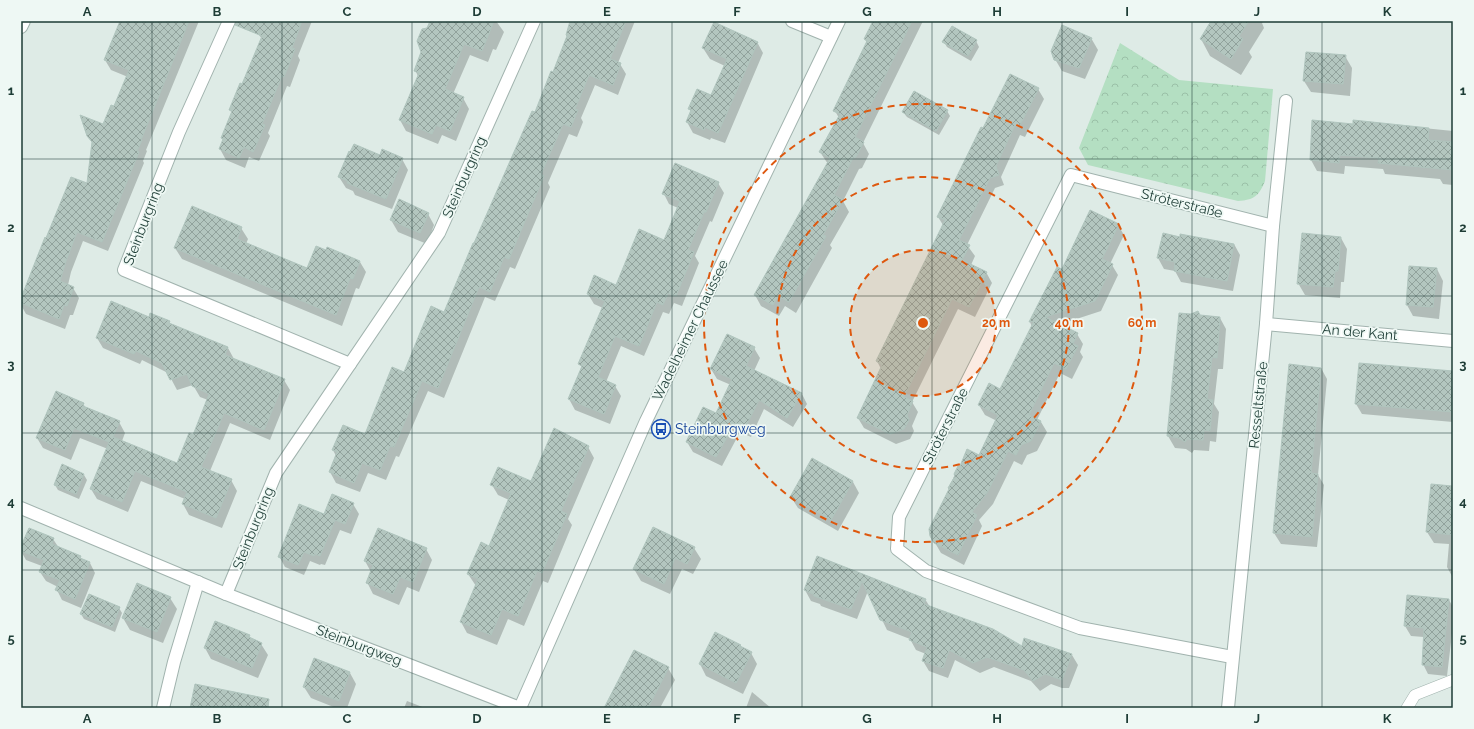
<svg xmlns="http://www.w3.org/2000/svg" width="1474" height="729" viewBox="0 0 1474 729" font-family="Raleway,sans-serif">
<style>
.forest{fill:url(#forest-crowns)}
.shadow{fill:#0003}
.building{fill:url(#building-cross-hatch);stroke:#b0c5be}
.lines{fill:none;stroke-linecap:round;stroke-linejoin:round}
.service-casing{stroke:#a1b3ae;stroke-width:12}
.minor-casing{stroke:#a1b3ae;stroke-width:14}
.service{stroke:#fff;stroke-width:11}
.minor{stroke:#fff;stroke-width:12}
.grid{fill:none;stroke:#1e3d36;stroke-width:1;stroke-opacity:0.55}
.ring{fill:none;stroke:#de580e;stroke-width:2;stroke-dasharray:7 5}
.labels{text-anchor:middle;stroke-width:3.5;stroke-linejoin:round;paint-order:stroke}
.street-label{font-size:14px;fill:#1e3d36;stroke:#eef8f4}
.transit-label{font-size:14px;fill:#164399;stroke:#eef8f4;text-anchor:start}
.centre{fill:#de580e;stroke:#eef8f4;stroke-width:2}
.ring-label{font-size:12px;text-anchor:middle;font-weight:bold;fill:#de580e;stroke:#eef8f4;stroke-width:3.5;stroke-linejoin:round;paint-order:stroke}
.neatline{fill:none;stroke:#1e3d36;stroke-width:1.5}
.grid-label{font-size:13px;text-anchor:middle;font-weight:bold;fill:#1e3d36}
</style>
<defs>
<pattern id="forest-crowns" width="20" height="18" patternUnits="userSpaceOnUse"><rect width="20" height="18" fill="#b4dfc2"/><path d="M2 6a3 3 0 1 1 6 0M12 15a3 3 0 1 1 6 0" fill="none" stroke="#9ac0a7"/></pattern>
<pattern id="building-cross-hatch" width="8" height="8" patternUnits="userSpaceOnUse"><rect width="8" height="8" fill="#b3c6bf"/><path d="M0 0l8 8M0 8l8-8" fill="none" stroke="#91a29c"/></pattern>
</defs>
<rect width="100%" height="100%" fill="#deebe6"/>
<path class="forest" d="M1120,43L1179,80L1273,89L1265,181C1259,196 1254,200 1238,201L1088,165L1079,148Z"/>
<g class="shadow">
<path d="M140,21H199L146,150L147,151L143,161L144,163L108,251L83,241L71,272L68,285L73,288L79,298L73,315H70L65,329L26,314L21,305V301L47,239L87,185L103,125L115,107L128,77L111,70L105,60Z"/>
<path d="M265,21H312L298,56L300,60L290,87L287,86L268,133L270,136L259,161L249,157L245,168L226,160L220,149L224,141L222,138L232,114L230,110L243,85L262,39L259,35Z"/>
<path d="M431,21H496L504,32L496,50L493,49L488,62L470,55L453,94L463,98L469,109L456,141L442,135L438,144L406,131L400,120L418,76L415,70L423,52L428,28Z"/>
<path d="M576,21H635L618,63L620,64L626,74L618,95L595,85L581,118L583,122L577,137L569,134L548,183L550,187L515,269L510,267L495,301L485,297L444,398L428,391L399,457L396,456L386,480L368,473L360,492L336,483L330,472L336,456L333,450L365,435L445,313Z"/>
<path d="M874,21H923L863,143L869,154L862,168L859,169L843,201L849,212L830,245L832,248L796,313L785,306L779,316L761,306L755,295L828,164L820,152L839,118L835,111L867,43L865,39Z"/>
<path d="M1209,21H1264L1262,23L1264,28L1249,52L1252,57L1241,75L1210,56L1201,39L1211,23Z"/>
<path d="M1091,38L1098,50L1085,79L1062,71L1055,59Z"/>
<path d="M976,41L979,47L971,61L947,47L944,42Z"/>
<path d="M757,42L763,53L725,143L711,138L710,140L693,133L687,122L691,112L689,109L711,97L725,66L710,59L703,48Z"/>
<path d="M1345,56L1352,68L1350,96L1311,92L1304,81Z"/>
<path d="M1038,89L1044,99L1025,137L1020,135L1001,177L1004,185L995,188L967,245L975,256L971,265L986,272L992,283L975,317L958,309L912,402L918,412L912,426L914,431L910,439L896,444L864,428L858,418L881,369L877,361L943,225L938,217L983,129Z"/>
<path d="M947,111L950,116L939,135L907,117L903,112Z"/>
<path d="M1354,121L1453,131V185L1443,184L1440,179L1385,174L1383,169L1345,166L1344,174L1317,171L1311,160L1354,125Z"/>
<path d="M380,156L402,159L408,170L392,209L355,195L353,191L346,188L339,177Z"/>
<path d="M718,183L724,193L712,222L710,221L695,256L699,263L682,306L674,303L669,314L663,312L644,356L621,346L606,382L615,386L621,396L610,424L575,410L569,399L582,368L580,364L603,308L594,304L588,294L617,286L664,241L678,208L669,204L664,194Z"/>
<path d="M428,214L434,225L427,244L398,232L391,220Z"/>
<path d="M1118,225L1124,235L1110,264L1112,265L1118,275L1101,311L1058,325L1077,334L1083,344L1080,352L1083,357L1072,379L1060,373L1037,420L1041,422L1047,432L1037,451L1027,455L1022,465L1014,461L993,504L979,520L982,526L964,565L941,553L931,536L950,489L949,488L958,467L979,456L997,421L985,415L979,405L1000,390L1032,327L1030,322L1057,268L1062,270Z"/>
<path d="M241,228L248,239L246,244L307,269L360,262L366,272L359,289L356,288L342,326L182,259L175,248Z"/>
<path d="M1341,238L1347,249L1344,282H1341L1340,298L1305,295L1298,283Z"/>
<path d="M1181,239L1234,244L1240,255L1233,291L1181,282L1175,271L1164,269L1158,258Z"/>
<path d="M1437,269L1443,281L1439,319L1413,316L1407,305Z"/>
<path d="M1200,316L1220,318L1226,329L1223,369H1218L1214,404L1219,412L1216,442L1210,441L1209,451L1194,450L1192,453L1186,449L1175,448L1168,436Z"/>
<path d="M149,318L169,322L170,324L228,348L234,359L284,380L290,390L270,440L230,423L210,471L231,480L237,491L222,528L189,515L183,504L185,499L141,481L128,512L97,499L91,489L108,449L80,438L71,460L43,448L37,438L83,403L86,409L119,422L125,433L122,441L177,464L193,437L208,400L200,397L193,385L177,390L168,373L142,360L140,364L103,348L97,338Z"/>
<path d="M754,348L760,358L754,371L802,394L807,404L793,427L764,409L751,437L740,432L722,466L693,452L687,442L717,414L731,385L717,379L711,369Z"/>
<path d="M1321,368L1327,379L1318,475L1324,485L1317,547L1281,544L1274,533Z"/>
<path d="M1453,373V422L1362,414L1356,404Z"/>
<path d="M588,447L594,458L568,519L572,525L548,583L543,581L524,626L508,619L497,645L467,633L461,622L476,586L468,574L489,547L509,500L498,495L492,485L532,483Z"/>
<path d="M812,459L853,482L859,493L838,531L798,508L791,497Z"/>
<path d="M84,475L87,480L79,499L58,490L55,485Z"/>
<path d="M1431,486L1452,487L1453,489V578L1447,567L1449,544L1434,543L1427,532Z"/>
<path d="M353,504L359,514L351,534L340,530L325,565L321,564L320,565L310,561L304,575L285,567L279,556L324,515Z"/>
<path d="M53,539L59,548L80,557L82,560L90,563L95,573L81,608L62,600L57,590L58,587L46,581L40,572L42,566L26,560L21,551V549Z"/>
<path d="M694,548L701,559L693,574L682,569L670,594L641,581L634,569Z"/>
<path d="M426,549L432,560L419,592L407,587L399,605L373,594L367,582L371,572L365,561Z"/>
<path d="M818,557L925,599L930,607L1022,647L1025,639L1072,655L1078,665L1069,688H1062L1051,684L1040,691L1031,681L994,667L980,673L955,660L948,678L929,671L923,661L926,654L916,650L910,639L887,630L868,591L857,619L821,606L820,604L811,601L805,590Z"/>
<path d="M170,598L177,609L163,643L130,630L123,618Z"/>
<path d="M1449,600L1453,607V625L1447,676L1428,674L1423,664L1424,637L1411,636L1405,626Z"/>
<path d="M119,608L122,613L115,632L84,619L81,614Z"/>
<path d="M249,636L251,639L261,644L268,655L258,678L211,659L205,648Z"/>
<path d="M740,645L742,648L751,653L757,664L743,694L706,676L700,664Z"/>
<path d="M315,659L350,673L356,684L347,708H336L311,698L304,687Z"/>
<path d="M668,668L675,680L660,708H605Z"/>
<path d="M752,692L771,708H746Z"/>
<path d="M407,701L425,708H404Z"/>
</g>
<g class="building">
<path d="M120,21H189L141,140H142L137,151L139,152L102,242L77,232L66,261L60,281L74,287L67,306L64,305L59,319L21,303V298L45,237L46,238L71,177L87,183L92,142L87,136L80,115L103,124L111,105L114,106L129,70L104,60Z"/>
<path d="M236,21H302L292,48L295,49L284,77L282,76L262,124L265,125L253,152L244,147L239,158L219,149L223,139L221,138L232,111L229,110L240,83L242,84L262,36L235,25Z"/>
<path d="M430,21H494L482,51L464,44L445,89L464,97L450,131L436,125L432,134L399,120L419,73L414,71L421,52L417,41L422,29L427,28Z"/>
<path d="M570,21H626L610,59L621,63L613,85L589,75L575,109L578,110L571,127L563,124L541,174L544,176L509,259L504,257L490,292L479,287L438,388L422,381L394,447L390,446L380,470L362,463L354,483L329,472L337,452L332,450L343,425L365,434L392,367L404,372L431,306L444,312L473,243H474L532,111L535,112L551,71L553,72L567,36L566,35Z"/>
<path d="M873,21H912L855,137L864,142L856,157L853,158L834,195L843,200L823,235L826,236L789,302L778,296L773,305L754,295L830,158L819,152L840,114L833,111L867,41L864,39Z"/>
<path d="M1211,21H1249L1239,36L1243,39L1231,59L1200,39Z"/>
<path d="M714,22L758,42L718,133L705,127L704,130L686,122L691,110L688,109L697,89L711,95L727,59L702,48Z"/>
<path d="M1062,25L1092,38L1079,68L1054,60L1051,51Z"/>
<path d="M952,26L977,40L968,56L942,42Z"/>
<path d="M1306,52L1346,55L1343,84L1303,81Z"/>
<path d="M1010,74L1039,88L1019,127L1015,125L996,166L999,175L990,178L959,240L970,245L962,260L987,272L969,307L952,299L904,397L913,401L907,415L909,420L904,429L890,434L857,418L882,365L876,361L945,220L937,217L981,127L983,128Z"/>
<path d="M914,91L948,110L936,131L902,112Z"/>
<path d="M1312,120L1353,124V120L1429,128L1428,140L1453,142V170L1378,163L1379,158L1339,155V163L1310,160Z"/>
<path d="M354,144L380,155L382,149L403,158L386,199L347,183L348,181L338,177L349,151L350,152Z"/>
<path d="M675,163L719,182L706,212H704L688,250L694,252L676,296L668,293L663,305L657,302L639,346L615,336L598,377L616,385L604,414L568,399L582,366L578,364L605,301L587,294L594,275L616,285L639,229L664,240L680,201L662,194Z"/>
<path d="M399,199L429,213L420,233L390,220Z"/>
<path d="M192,206L242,227L237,239L307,268L316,246L326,250L327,247L360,261L353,279L350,278L336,315L174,248Z"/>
<path d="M1090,210L1119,224L1102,259L1113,264L1095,301L1045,317L1078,333L1073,344L1078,346L1066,369L1054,363L1029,415L1041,421L1031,441L1021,445L1016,455L1008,451L987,493L972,512L977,515L958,555L934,543L930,536L929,529L949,489L948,488L955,476L954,474L958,466H960L967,449L979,455L998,415L978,405L989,383L1000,389L1034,321L1029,322L1057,267L1062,269Z"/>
<path d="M1163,233L1180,237V234L1234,244L1227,281L1174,271L1175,262L1157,258Z"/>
<path d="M1302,233L1341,237L1338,271H1335L1333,287L1297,284Z"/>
<path d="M1409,266L1437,268L1433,307L1406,305Z"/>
<path d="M111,301L149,317L150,313L170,321L169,323L228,347L225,355L285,379L264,430L224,413L201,467L232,479L216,518L182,504L187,492L135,471L122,502L90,489L109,442L74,428L65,450L36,438L56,391L84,403L83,406L120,421L113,437L177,463L189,433L193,435L209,394L192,386L187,374L170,380L162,363L136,351L134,354L96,338Z"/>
<path d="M1198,311L1200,315L1220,317L1217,358L1212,357L1207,399L1213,400L1210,431L1204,430L1203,440L1187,439L1185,442L1179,438L1167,436L1179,313L1191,314Z"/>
<path d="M727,334L755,347L746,366L802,393L787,418L759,400L745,428L735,423L716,457L686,442L703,407L716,413L732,379L710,369Z"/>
<path d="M1359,363L1453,371V412L1355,404Z"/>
<path d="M1289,364L1321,368L1311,473L1318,474L1312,537L1273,533Z"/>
<path d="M554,428L589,446L561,511L567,514L542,573L537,571L518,616L502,609L491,635L460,622L478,579L467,574L481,542L489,546L511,493L490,485L498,467L531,481Z"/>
<path d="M812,458L853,481L831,520L790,497Z"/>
<path d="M62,464L84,474L76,494L54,485Z"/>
<path d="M1431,484L1452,486L1451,498L1453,499V535L1426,532Z"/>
<path d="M332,494L354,503L345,524L335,520L320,556L315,554L314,556L304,552L298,565L278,557L299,504L324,514Z"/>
<path d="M653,527L695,547L687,564L675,558L664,584L633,569Z"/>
<path d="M29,528L54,538L52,544L81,556L80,558L90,562L75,599L55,590L60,580L39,572L44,560L21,551V546Z"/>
<path d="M378,528L427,548L413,582L400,577L393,594L366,583L373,565L364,561Z"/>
<path d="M817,556L926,599L924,604L993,629L1022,646L1024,638L1072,654L1062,680L1045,674L1033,681L1024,670L987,657L973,663L949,650L943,668L922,661L927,647L909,640L912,632L880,620L862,581L851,609L814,596L813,594L804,590Z"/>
<path d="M137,583L171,597L157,632L122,618Z"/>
<path d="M89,594L120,607L112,627L80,614Z"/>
<path d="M1407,595L1449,599L1442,667L1422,665L1424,628L1404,626Z"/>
<path d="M215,621L250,635L249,637L262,643L252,668L204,648Z"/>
<path d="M715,632L741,645L740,646L752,652L736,683L699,664Z"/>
<path d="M634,650L669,667L648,708H604Z"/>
<path d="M314,658L350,672L339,701L303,687Z"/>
<path d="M195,684L269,699L268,708H190Z"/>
</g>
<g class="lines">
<g class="service-casing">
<path id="service" d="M1407,708L1415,695L1453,680"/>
</g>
<g class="minor-casing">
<g id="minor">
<path d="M229,21L179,132L124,270L350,364"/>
<path d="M792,21L831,37"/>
<path d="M21,27L24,21"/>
<path d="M1266,324L1453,341"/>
<path d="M21,508L226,594L520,708"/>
<path d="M226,594L276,473L439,233L534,21"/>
<path d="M1232,657L1080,628L926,571L897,549L899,517L1071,175L1273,226"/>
<path d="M163,708L174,662L198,582"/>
<path d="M520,708L646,421L839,21"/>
<path d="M1228,708L1266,324L1273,226L1286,101"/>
</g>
</g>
<use href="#service" class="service"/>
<use href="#minor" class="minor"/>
</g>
<path class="grid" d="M152,21V708M282,21V708M412,21V708M542,21V708M672,21V708M802,21V708M932,21V708M1062,21V708M1192,21V708M1322,21V708M21,159H1453M21,296H1453M21,433H1453M21,570H1453"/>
<circle cx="923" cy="323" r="73" fill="#de580e" fill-opacity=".12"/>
<g class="ring">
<circle cx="923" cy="323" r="73"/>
<circle cx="923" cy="323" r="146"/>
<circle cx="923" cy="323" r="219"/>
</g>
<defs>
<g id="bus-ring" transform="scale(1)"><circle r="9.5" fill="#eef8f4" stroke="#1a4fb4" stroke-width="1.5"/><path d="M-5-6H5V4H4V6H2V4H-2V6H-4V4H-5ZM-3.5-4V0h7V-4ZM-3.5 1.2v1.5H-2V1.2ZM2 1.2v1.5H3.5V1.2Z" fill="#1a4fb4"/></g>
</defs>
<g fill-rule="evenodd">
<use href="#bus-ring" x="661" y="429"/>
</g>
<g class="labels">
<g class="street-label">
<text transform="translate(464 177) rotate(-66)" y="5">Steinburgring</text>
<text transform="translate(1182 203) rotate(14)" y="5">Ströterstraße</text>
<text transform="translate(143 224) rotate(-69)" y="5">Steinburgring</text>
<text transform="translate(690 330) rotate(-64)" y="5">Wadelheimer Chaussee</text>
<text transform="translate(1360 332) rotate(5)" y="5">An der Kant</text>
<text transform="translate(1258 405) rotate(-84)" y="5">Resseltstraße</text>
<text transform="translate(945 426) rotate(-63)" y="5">Ströterstraße</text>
<text transform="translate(253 528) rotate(-68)" y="5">Steinburgring</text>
<text transform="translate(359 645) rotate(21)" y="5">Steinburgweg</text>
</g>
<g class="transit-label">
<text x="675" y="434">Steinburgweg</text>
</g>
</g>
<circle cx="923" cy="323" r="6" class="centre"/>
<g class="ring-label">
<text x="996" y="327">20 m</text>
<text x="1069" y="327">40 m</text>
<text x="1142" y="327">60 m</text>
</g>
<rect width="1474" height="729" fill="none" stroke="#eef8f4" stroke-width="44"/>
<rect x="22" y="22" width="1430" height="685" class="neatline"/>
<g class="grid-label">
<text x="87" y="16">A</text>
<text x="217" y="16">B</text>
<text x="347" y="16">C</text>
<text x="477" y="16">D</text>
<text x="607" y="16">E</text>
<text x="737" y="16">F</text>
<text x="867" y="16">G</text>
<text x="997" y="16">H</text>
<text x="1127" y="16">I</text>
<text x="1257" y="16">J</text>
<text x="1387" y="16">K</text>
<text x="11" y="95">1</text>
<text x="1463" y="95">1</text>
<text x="11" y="232">2</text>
<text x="1463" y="232">2</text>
<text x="11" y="369">3</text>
<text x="1463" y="369">3</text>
<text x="11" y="506">4</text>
<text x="1463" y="506">4</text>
<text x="11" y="643">5</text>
<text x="1463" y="643">5</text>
<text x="87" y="723">A</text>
<text x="217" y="723">B</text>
<text x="347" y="723">C</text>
<text x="477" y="723">D</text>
<text x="607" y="723">E</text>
<text x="737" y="723">F</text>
<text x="867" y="723">G</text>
<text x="997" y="723">H</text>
<text x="1127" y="723">I</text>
<text x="1257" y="723">J</text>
<text x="1387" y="723">K</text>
</g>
</svg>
